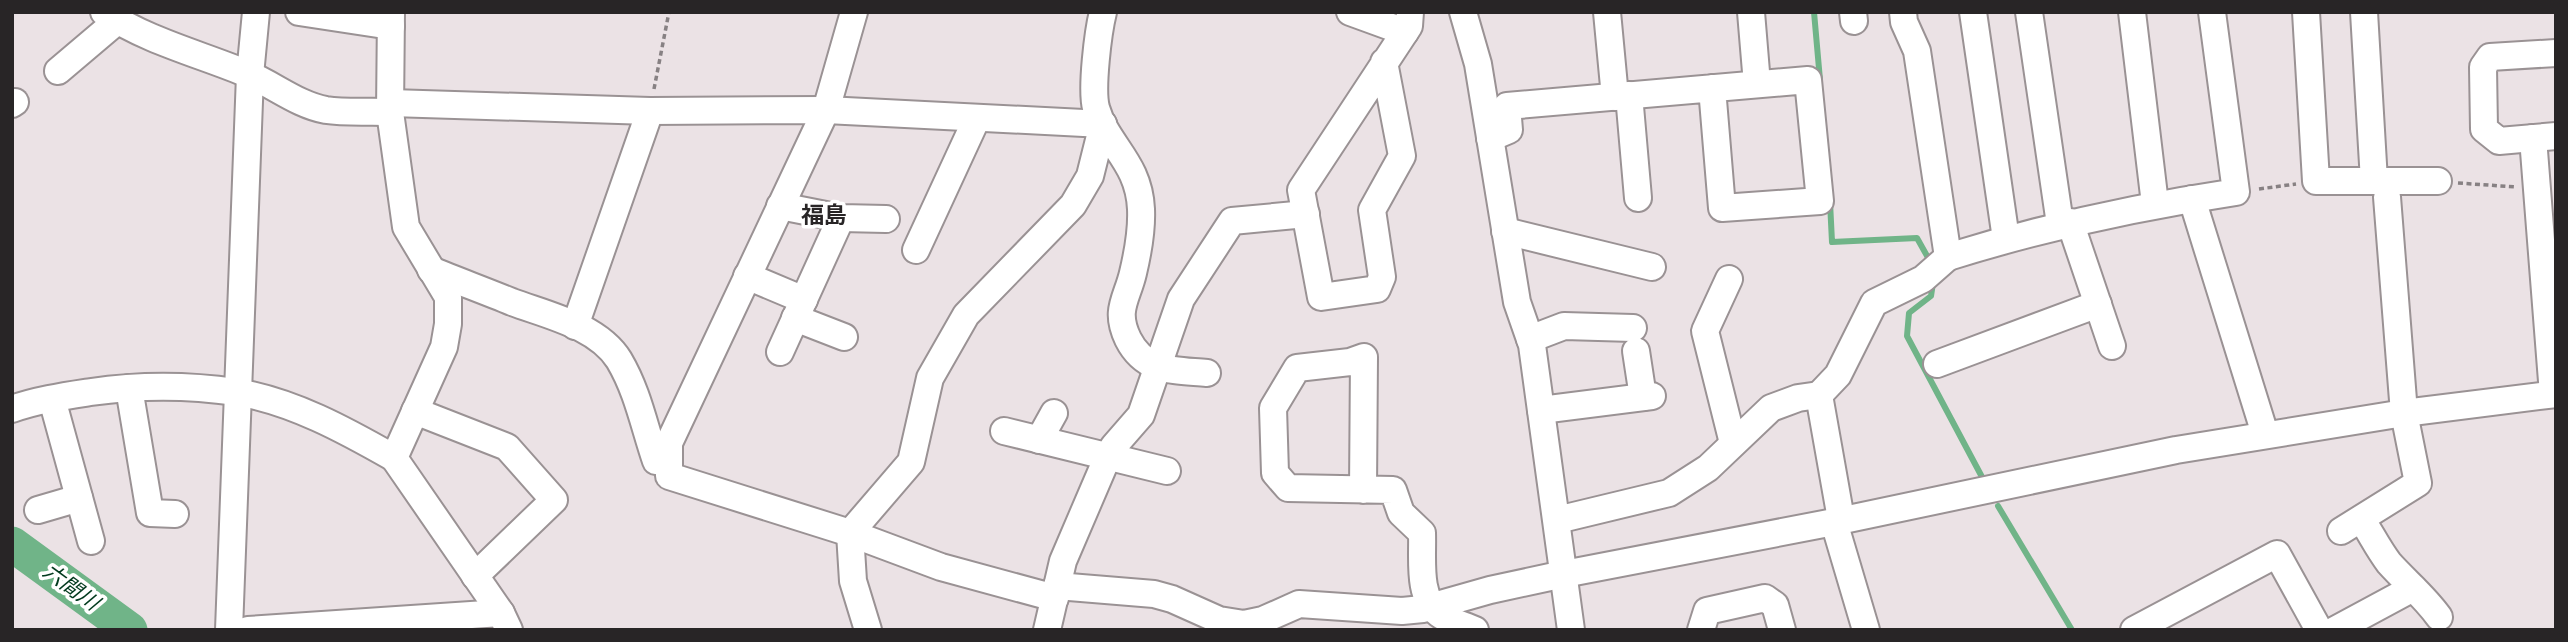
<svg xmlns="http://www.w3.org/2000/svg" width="2568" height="642" viewBox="0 0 2568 642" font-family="'Public Sans','Noto Sans JP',sans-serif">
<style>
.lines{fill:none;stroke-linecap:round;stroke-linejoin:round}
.stream{stroke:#70b488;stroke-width:6}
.river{stroke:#70b488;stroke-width:35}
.minor-casing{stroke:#9a9294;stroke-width:30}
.path{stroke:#878183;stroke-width:3.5;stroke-dasharray:5 3.5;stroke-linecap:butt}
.minor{stroke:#fff;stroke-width:26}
.labels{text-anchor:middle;stroke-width:7;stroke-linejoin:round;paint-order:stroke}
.water-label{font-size:21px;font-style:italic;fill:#023a1e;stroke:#fff}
.quarter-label{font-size:23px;font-weight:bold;fill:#282526;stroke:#fff}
</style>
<rect width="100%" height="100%" fill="#ebe2e5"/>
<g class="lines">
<g class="stream">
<path d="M1814,12L1820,80"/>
<path d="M1830,202L1832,242L1917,238L1931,263"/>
<path d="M1933,283L1931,296L1909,313L1907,336L1982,477"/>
<path d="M1998,506L2072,630"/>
</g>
<path class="river" d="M12,544L130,630"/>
<g class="minor-casing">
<g id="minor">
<path d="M104,12C147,41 200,54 248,74C274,85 298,105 326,110C346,113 369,111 390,112"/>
<path d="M299,12L391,26"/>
<path d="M391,12L390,112L406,227L448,297V324L444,347L394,458L501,613L509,630"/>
<path d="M854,12L826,110L669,443V476L850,533L941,567L1055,598"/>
<path d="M1103,12C1098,32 1091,89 1096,108C1107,146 1139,162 1141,209C1142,231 1138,252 1133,273C1127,299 1114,310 1128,339C1145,373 1175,370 1207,373"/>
<path d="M1350,12L1405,32"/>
<path d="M1463,12L1478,64L1517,302L1532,345L1571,630"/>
<path d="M1607,12L1615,97"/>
<path d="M1751,12L1757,84"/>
<path d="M1853,12L1854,21"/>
<path d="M1973,12L2006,239"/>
<path d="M2029,12L2060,224"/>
<path d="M2132,12L2155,204"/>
<path d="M2306,12L2316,181H2438"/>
<path d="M2364,12L2374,181"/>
<path d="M2556,53L2490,57L2483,67L2484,129L2499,141L2556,136"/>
<path d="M1384,62L1402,156L1372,210L1382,277L1377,289L1321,297L1301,190L1409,26L1410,12"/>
<path d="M58,71L117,21"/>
<path d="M1629,95L1638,198"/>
<path d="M391,103L650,111L826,110L1103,124"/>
<path d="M12,104L15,102"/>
<path d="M1490,138L1509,130L1507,106L1808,80L1820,201L1722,208L1712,88"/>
<path d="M2533,138L2553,394"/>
<path d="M2192,199L2265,434"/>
<path d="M780,206L841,218L886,219"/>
<path d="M2070,222L2112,346"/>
<path d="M1505,231L1652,267"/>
<path d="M916,250L977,118"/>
<path d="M1948,257C2044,227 2136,207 2236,192L2212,12"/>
<path d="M431,270C458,281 485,291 512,302C547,315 598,326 619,360C638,392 644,426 656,461L669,462"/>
<path d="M747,276L804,300"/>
<path d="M1729,279L1705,331L1733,443"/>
<path d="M795,318L844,337"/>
<path d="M575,326L650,111"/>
<path d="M1530,339L1564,326L1633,328"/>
<path d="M1636,351L1643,397"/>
<path d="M780,352L841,218"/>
<path d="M1937,364L2098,304"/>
<path d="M129,388L150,513L175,514"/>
<path d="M52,399L91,541"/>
<path d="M12,409C37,400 65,396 91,392C138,385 188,385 236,392C292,401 345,430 394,458"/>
<path d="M1541,410L1652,396"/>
<path d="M415,411L507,447L554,500L475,576"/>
<path d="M1004,431L1167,471"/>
<path d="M1039,440L1054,413"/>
<path d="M1363,490L1364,357L1350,362L1297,368L1273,408L1275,473L1288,488L1393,490L1401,513L1422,533C1423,559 1417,596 1439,614C1448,621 1464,625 1475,630"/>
<path d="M38,510L79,498"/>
<path d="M1841,519L1819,395L1838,375L1874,303L1923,279L1948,257L1917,51L1904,22L1903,12"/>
<path d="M1557,520L1669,493L1708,468L1771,408L1798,398L1819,395"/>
<path d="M2362,520C2371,534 2379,550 2389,563C2406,582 2424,596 2439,617"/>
<path d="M1834,522L1866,630"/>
<path d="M2341,531L2418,483L2404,413L2387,197"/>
<path d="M1057,586L1154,594L1172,599L1219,620L1244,624L1263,620L1299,604L1402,611L1423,609L1490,590L1564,574L1834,522L2176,450L2404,413L2556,394"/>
<path d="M229,630L250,75L256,12"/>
<path d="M248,630L501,613"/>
<path d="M868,630L853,581L850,533L911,462L930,378L966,315L1073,205L1090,176L1103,124"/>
<path d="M1047,630L1063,561L1108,456L1114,446L1141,415L1181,299L1232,221L1306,214"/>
<path d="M1701,630L1707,611L1765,598L1775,605L1782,630"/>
<path d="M2134,630L2277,554L2319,630"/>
<path d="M2335,630L2413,588"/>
</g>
</g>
<g class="path">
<path d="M654,89L669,12"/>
<path d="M2458,183L2516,187"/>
<path d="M2259,189L2296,184"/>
</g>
<use href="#minor" class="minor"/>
</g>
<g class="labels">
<g class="water-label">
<text transform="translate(71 587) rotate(36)" y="7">六間川</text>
</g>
<g class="quarter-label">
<text x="824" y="223">福島</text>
</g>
</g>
<rect width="2568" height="642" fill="none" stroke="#282526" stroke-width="28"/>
</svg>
